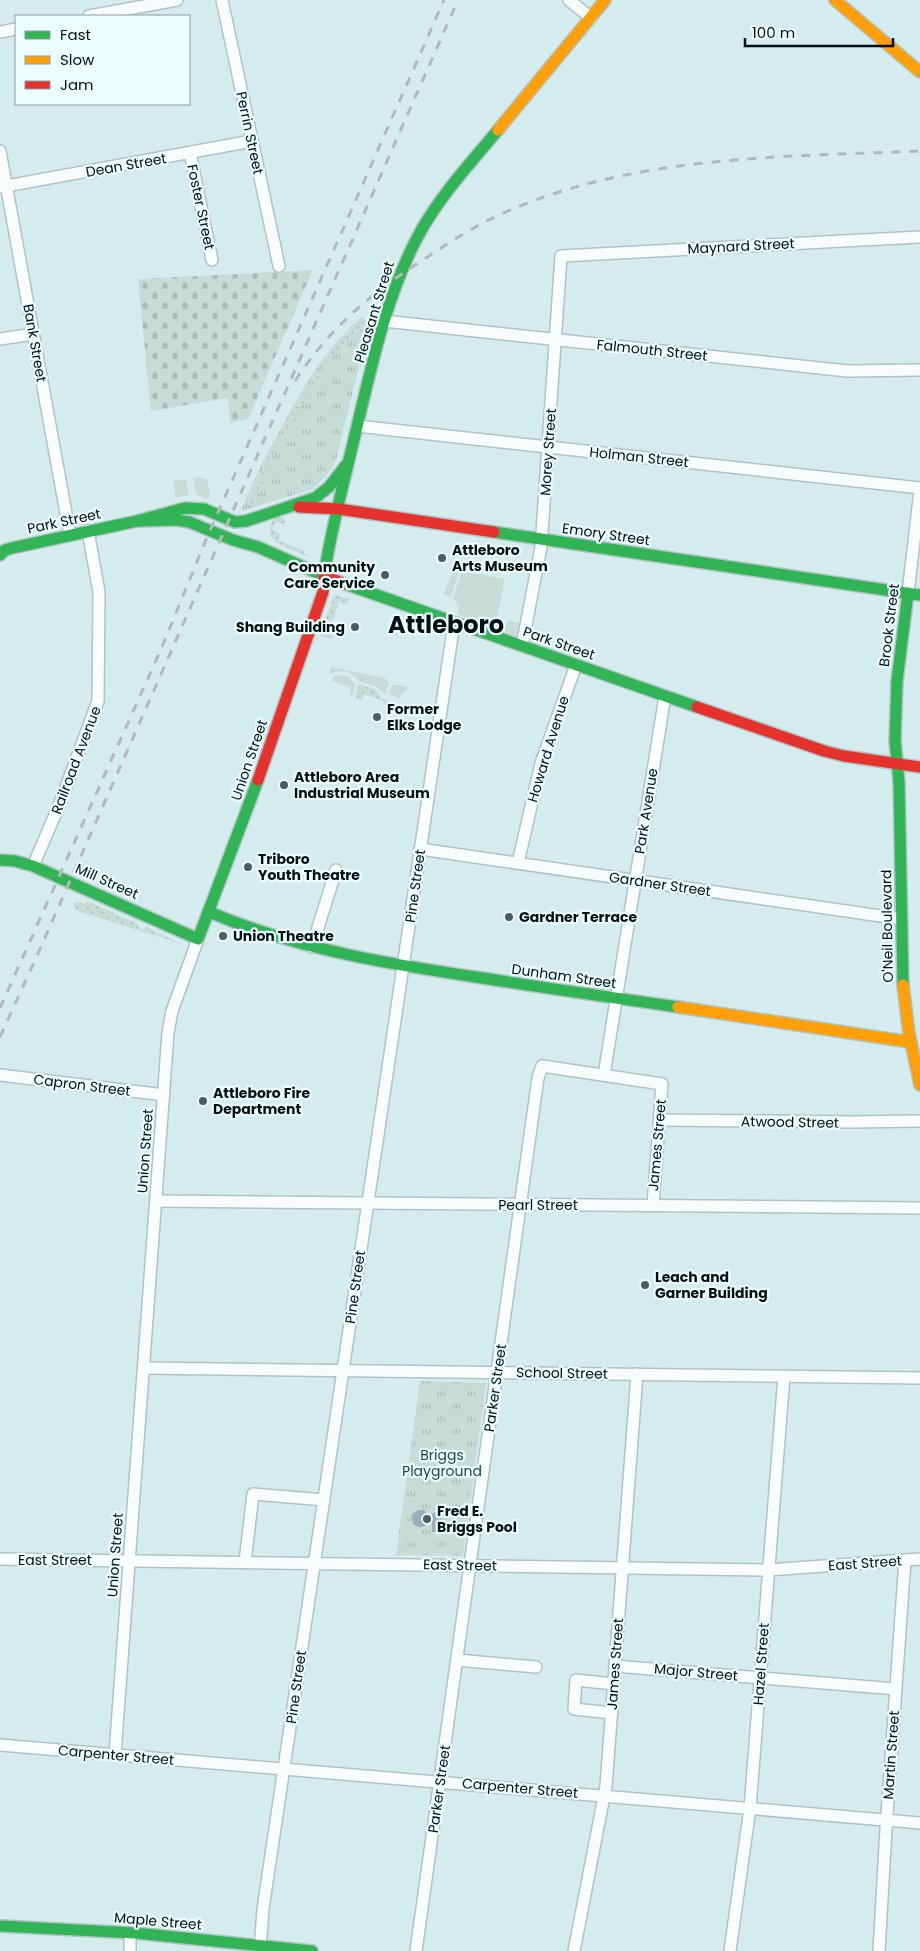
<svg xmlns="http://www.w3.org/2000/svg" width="920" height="1951" viewBox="0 0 920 1951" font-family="Poppins,sans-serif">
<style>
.grass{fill:#c5ddd6}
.cemetery{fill:url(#cemetery-stones)}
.park{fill:url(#park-tufts)}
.garden{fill:url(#garden-dots)}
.water{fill:#97b0be}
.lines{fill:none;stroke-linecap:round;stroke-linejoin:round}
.street-casing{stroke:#b0c3c4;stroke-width:14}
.fast-casing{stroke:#b0c3c4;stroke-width:14}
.slow-casing{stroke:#b0c3c4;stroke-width:14}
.jam-casing{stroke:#b0c3c4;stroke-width:14}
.street{stroke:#f9fcfc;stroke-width:11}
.fast{stroke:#30b455;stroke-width:11}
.slow{stroke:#ff9f0a;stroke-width:11}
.jam{stroke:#e5322d;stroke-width:11}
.rail{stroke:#b3b9b9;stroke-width:3;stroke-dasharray:9 9;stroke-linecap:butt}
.poi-dot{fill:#4c5d5e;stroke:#ebfdfe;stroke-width:2}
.labels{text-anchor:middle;stroke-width:4.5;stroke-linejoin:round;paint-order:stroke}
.street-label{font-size:14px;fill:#021011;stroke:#ebfdfe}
.poi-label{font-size:14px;font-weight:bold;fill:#021011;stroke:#ebfdfe;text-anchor:start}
.park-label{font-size:14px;fill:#174e36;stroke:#ebfdfe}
.town-label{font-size:24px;font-weight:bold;fill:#021011;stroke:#ebfdfe}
</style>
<defs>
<pattern id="cemetery-stones" width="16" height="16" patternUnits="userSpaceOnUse" patternTransform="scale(1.25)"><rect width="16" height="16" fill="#c5ddd6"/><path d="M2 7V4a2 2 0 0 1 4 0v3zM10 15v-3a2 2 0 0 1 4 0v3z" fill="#a8bdb7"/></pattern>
<pattern id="park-tufts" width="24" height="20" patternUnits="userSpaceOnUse" patternTransform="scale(1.25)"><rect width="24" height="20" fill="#c5ddd6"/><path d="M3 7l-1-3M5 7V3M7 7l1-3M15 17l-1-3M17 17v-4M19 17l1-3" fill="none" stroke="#a8bdb7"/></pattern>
<pattern id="garden-dots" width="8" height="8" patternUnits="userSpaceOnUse" patternTransform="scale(1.25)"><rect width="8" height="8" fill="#c5ddd6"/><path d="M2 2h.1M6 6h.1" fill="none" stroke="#a8bdb7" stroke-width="1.8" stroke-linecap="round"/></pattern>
</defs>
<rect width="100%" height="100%" fill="#d4ecee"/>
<g class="grass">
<path d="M201,477L202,479H207L210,494L208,499L197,495L193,478Z"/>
<path d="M173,479L177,481L186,479L189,495L176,497Z"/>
<path d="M457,561L460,570L451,596L444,594Z"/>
<path d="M462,571L505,579L497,618L503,621L500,630L457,614L459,606L453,598Z"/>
<path d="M510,621L519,623L516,636L502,630L505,622L507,623Z"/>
<path d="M331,667L385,678L389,683L385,694L375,686L361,682L350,673L339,671L329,674Z"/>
<path d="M336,675L348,676L355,684L352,697L350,696L351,688L333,681L332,678Z"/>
<path d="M392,685H400L411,688L406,690L399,698L389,694Z"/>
</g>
<path class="cemetery" d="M313,270L248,419L230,423L228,398L151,411L138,279Z"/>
<g class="park">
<path d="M362,317L366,320L371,318L336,460L332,469L313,489L241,511C252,482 266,455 281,428C303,388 327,345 362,317Z"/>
<path d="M420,1381L486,1383L463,1556L396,1555Z"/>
</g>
<g class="garden">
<path d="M365,322L336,351L288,428L272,455L253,507L250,508L252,505L245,499L254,498V491L258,486L268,456L297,405C304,399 304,391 312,385C313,375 322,371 328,363C330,360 329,355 331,351C334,346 339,346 341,339L350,334L357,323Z"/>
<path d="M281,516L285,520V524L276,522L273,529L280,533L278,540L304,551L303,553L308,555V557L275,542C267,533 268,519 281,516Z"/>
<path d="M335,595L350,599L346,604L339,601L329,634L333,635L332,639L319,635Z"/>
<path d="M359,684L376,690L381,698L397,704L400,709L383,704L384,701L364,694L362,700L355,697Z"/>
<path d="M87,901L138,924L139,928L141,930L147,927L181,944L78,911L73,907L75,902L86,904Z"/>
</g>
<path class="water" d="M418,1510H424L429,1516H432V1513L442,1512L443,1532H432V1521H429C425,1528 419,1529 413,1524L412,1514Z"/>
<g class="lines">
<g class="street-casing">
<g id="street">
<path d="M222,0L279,266"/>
<path d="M569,0L591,18"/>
<path d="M89,16L177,0"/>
<path d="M0,32L16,29"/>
<path d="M0,151L70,535"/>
<path d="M190,153L212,260"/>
<path d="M0,187L252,141"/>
<path d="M384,321L847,371L920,370"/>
<path d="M0,339L33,334"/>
<path d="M357,426L920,488"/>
<path d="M908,593L920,490"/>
<path d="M522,646L541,547L561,256L920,237"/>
<path d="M420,849L901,919"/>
<path d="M518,863L541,763L576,665"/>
<path d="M33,866L60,803L98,701L99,592L88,531"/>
<path d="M312,947L336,870"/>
<path d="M0,1075L164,1095"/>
<path d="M604,1075L665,696"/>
<path d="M660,1120L852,1122L920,1121"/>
<path d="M156,1201L920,1208"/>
<path d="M144,1368L920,1378"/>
<path d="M0,1559L768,1570L920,1559"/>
<path d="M245,1562L253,1494L324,1500"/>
<path d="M457,1660L536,1667"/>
<path d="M615,1666L896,1689"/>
<path d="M612,1713L574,1709L576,1680L614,1684"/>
<path d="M0,1745L920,1823"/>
<path d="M115,1754L168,1033L172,1011L198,939"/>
<path d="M130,1933V1951"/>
<path d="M260,1951L263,1909L454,623"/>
<path d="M416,1951L538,1078L542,1066L662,1084L653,1205"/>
<path d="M574,1951L606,1786L637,1374"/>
<path d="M730,1951L750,1808L784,1376"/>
<path d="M879,1951L886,1829L905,1560"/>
</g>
</g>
<g class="fast-casing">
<g id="fast">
<path d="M137,521L176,520L189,522L233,540L258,547L324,576C331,529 344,482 355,435C371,369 385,300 416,240C437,199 469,165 498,130"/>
<path d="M494,532L920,595"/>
<path d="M0,555L5,550L12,548L137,521L185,508L204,509L235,522L246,521L315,498L329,487L346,465"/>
<path d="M345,584L697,707"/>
<path d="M0,860L15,861L33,866L198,939L258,780"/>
<path d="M209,912C299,950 394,965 489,979C552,989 615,998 678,1007"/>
<path d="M903,985L899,782L895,740L897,681L908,593"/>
<path d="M0,1926L135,1933L312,1951"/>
</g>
</g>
<g class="slow-casing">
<g id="slow">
<path d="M835,0L920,72"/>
<path d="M498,130L605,0"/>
<path d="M903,985L909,1033L920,1085"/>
<path d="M678,1007L910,1042"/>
</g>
</g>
<g class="jam-casing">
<g id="jam">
<path d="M299,507L339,509L494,532"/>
<path d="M697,707L824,751L844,756L920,767"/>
<path d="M258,780L323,592L324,576L345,584"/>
</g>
</g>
<use href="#street" class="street"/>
<use href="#fast" class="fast"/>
<use href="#slow" class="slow"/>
<use href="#jam" class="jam"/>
<g class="rail">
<path d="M295,381C328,330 372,292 423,260C448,243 473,227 501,214C633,155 779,157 920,151"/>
<path d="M0,1008L162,647L205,542L444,0"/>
<path d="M0,1037L36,958L458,0"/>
</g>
</g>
<g class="poi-dot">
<circle cx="442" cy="558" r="5"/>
<circle cx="385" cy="575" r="5"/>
<circle cx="355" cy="627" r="5"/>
<circle cx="377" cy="717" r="5"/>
<circle cx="284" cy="785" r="5"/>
<circle cx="248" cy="867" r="5"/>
<circle cx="509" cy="917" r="5"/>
<circle cx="223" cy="936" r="5"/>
<circle cx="203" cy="1101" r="5"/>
<circle cx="645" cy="1285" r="5"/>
<circle cx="427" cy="1519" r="5"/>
</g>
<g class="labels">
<g class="street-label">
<text transform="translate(250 133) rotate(78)" y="5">Perrin Street</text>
<text transform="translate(126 165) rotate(-10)" y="5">Dean Street</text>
<text transform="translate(201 207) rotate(78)" y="5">Foster Street</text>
<text transform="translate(741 246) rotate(-3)" y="5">Maynard Street</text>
<text transform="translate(374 312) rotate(-73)" y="5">Pleasant Street</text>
<text transform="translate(35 343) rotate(80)" y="5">Bank Street</text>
<text transform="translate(652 350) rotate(6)" y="5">Falmouth Street</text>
<text transform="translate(548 452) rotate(-86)" y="5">Morey Street</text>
<text transform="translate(639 457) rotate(6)" y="5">Holman Street</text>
<text transform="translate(64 521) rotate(-12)" y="5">Park Street</text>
<text transform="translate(606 534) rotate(8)" y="5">Emory Street</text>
<text transform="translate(889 625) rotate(-83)" y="5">Brook Street</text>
<text transform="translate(559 643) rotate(19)" y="5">Park Street</text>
<text transform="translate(548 749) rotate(-73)" y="5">Howard Avenue</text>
<text transform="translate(76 760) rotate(-69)" y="5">Railroad Avenue</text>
<text transform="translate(249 760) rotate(-71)" y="5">Union Street</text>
<text transform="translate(646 811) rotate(-81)" y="5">Park Avenue</text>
<text transform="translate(107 881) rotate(24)" y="5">Mill Street</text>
<text transform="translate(660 884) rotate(8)" y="5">Gardner Street</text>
<text transform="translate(415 886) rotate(-82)" y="5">Pine Street</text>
<text transform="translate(887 926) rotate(-91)" y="5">O'Neil Boulevard</text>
<text transform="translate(564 976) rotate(8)" y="5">Dunham Street</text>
<text transform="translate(82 1085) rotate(7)" y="5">Capron Street</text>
<text transform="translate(790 1122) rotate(1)" y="5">Atwood Street</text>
<text transform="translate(657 1145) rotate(-85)" y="5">James Street</text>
<text transform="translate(145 1151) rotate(-86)" y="5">Union Street</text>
<text x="538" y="1210">Pearl Street</text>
<text transform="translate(355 1287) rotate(-82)" y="5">Pine Street</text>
<text transform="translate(562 1373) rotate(1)" y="5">School Street</text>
<text transform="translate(495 1388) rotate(-82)" y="5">Parker Street</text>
<text transform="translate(115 1555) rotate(-86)" y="5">Union Street</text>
<text x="55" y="1565">East Street</text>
<text transform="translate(865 1563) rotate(-4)" y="5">East Street</text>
<text transform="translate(460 1565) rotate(1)" y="5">East Street</text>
<text transform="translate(615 1664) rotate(-86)" y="5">James Street</text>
<text transform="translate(761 1664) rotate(-86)" y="5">Hazel Street</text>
<text transform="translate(696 1672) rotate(5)" y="5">Major Street</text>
<text transform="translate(296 1687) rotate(-82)" y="5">Pine Street</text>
<text transform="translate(116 1755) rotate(5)" y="5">Carpenter Street</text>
<text transform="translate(891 1755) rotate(-86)" y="5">Martin Street</text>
<text transform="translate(520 1788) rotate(5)" y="5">Carpenter Street</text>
<text transform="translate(439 1789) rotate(-82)" y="5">Parker Street</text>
<text transform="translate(158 1921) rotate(5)" y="5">Maple Street</text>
</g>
<g class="poi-label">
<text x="452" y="555">Attleboro<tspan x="452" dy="16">Arts Museum</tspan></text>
<text x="375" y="572" text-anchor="end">Community<tspan x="375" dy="16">Care Service</tspan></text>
<text x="345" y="632" text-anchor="end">Shang Building</text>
<text x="387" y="714">Former<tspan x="387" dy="16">Elks Lodge</tspan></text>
<text x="294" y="782">Attleboro Area<tspan x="294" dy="16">Industrial Museum</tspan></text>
<text x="258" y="864">Triboro<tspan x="258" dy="16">Youth Theatre</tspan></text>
<text x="519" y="922">Gardner Terrace</text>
<text x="233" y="941">Union Theatre</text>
<text x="213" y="1098">Attleboro Fire<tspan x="213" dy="16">Department</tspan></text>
<text x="655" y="1282">Leach and<tspan x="655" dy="16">Garner Building</tspan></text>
<text x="437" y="1516">Fred E.<tspan x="437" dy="16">Briggs Pool</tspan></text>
</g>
<g class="park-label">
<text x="442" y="1460">Briggs<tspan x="442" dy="16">Playground</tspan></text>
</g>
<g class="town-label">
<text x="446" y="633">Attleboro</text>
</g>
</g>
<rect x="15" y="15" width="175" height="90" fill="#ebfdfe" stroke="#8e9e9f"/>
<rect x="25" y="31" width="25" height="8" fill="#30b455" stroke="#8e9e9f"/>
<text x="60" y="40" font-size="15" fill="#021011">Fast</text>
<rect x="25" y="56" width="25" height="8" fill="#ff9f0a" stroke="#8e9e9f"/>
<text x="60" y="65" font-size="15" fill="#021011">Slow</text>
<rect x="25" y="81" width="25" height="8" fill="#e5322d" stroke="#8e9e9f"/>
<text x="60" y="90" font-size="15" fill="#021011">Jam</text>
<path d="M745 38v8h148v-8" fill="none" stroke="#021011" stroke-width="2.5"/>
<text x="752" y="38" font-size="15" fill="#021011" stroke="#ebfdfe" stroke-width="4" paint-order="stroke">100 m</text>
</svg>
